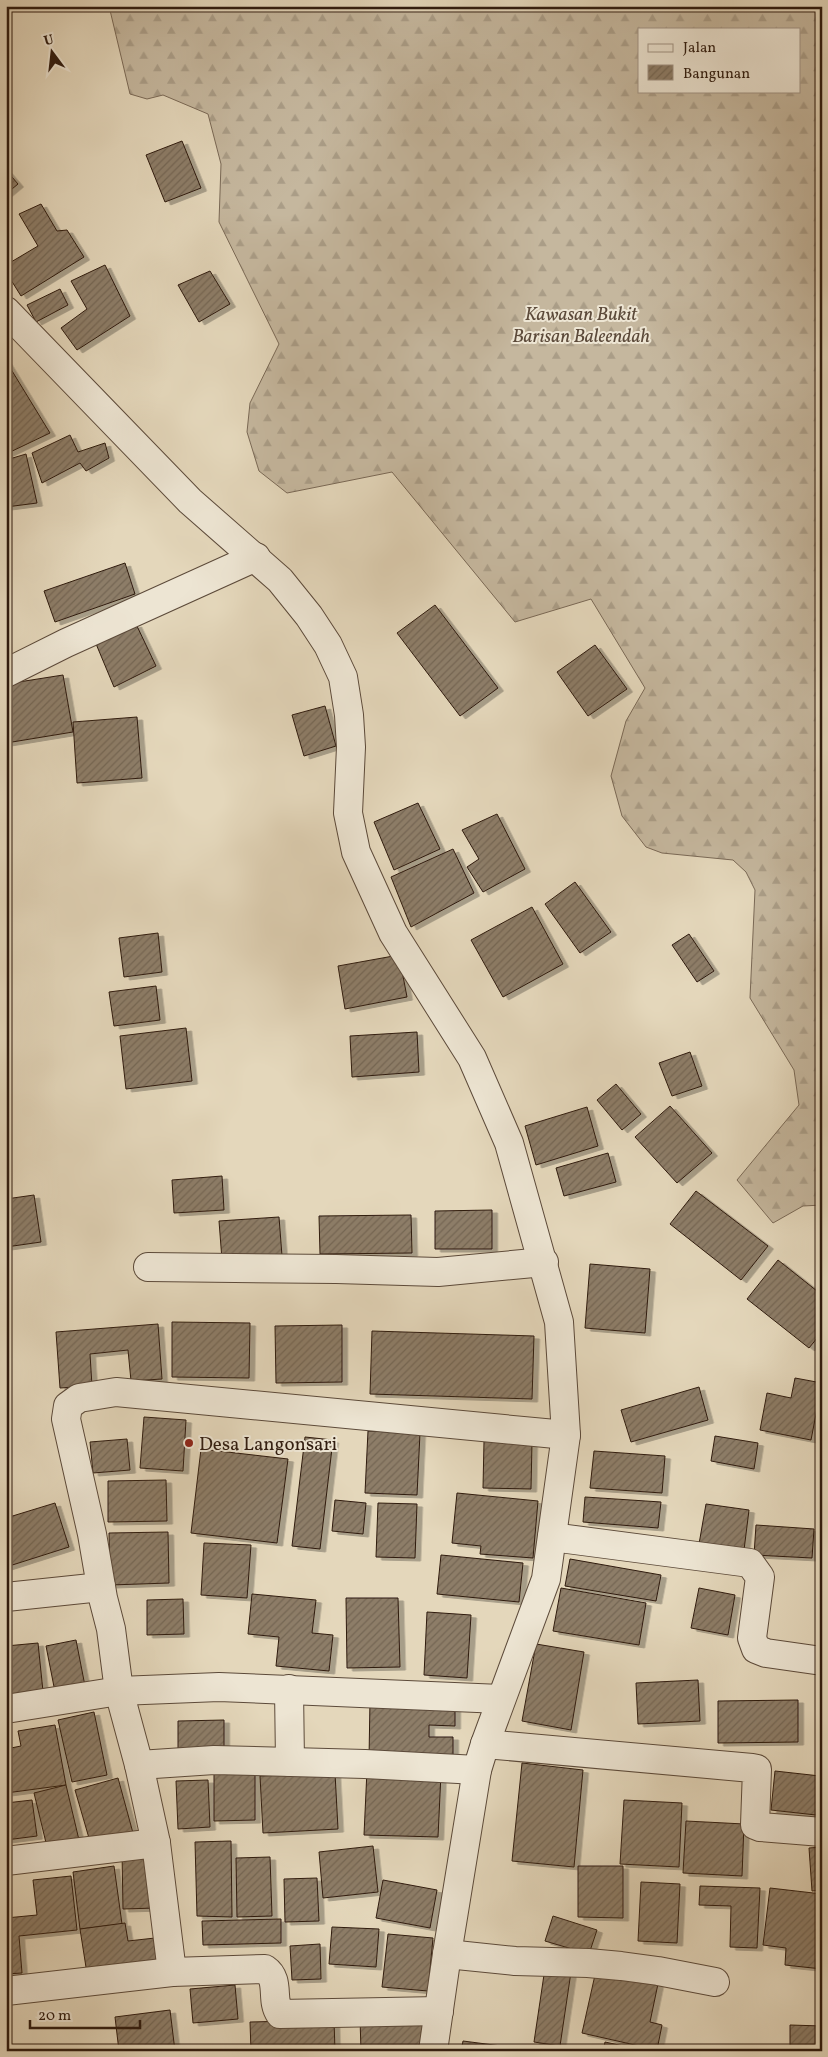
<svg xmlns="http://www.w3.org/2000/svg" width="828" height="2057" viewBox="0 0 828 2057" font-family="Vollkorn,serif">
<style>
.forest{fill:url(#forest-firs);stroke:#7a6956;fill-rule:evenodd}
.building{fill:url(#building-hatch);stroke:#2f1b0f;filter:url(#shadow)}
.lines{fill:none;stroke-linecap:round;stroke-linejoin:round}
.street-casing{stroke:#5c4a3a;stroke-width:30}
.street{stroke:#ede5d3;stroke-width:28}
.poi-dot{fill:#8f2418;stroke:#ede5d3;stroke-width:2}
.labels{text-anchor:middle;stroke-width:4;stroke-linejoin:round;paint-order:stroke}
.park-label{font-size:19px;font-style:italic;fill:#5c4a3a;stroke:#ede5d3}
.poi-label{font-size:19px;fill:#2f1b0f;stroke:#ede5d3;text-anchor:start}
</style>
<defs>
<pattern id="forest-firs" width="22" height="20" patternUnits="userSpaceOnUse" patternTransform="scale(1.25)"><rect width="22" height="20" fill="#c5b79e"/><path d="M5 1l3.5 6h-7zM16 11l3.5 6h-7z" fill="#aa9d87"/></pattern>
<pattern id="building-hatch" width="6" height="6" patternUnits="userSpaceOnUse" patternTransform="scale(1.25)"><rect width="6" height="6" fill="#8d7d68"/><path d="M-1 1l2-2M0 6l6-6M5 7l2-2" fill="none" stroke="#746654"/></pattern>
<filter id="shadow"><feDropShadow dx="5.5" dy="3" stdDeviation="0" flood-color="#0004"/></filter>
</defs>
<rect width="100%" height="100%" fill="#e4d7bb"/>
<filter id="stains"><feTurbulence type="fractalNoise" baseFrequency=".004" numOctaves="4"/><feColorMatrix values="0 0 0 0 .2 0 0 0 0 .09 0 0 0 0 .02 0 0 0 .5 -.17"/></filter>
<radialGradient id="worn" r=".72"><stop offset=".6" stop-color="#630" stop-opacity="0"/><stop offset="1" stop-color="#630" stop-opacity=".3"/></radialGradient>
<path class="forest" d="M109,6H822V1205L803,1206L773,1223L737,1180L799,1105L794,1070L750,998L755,890L746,872L733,860L662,853L646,847L622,816L611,776L626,721L645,688L591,599L515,622L392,472L287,493L259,471L247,432L250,403L279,344L219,222L221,164L208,114L163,95L147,99L130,94ZM639,29H799V91H639Z"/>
<g class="building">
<path d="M182,141L201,188L165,202L146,155Z"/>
<path d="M6,170L18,184L6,194Z"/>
<path d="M41,204L57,231L67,230L84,257L21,296L6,272V265L38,246L19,214Z"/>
<path d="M105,265L130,316L77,350L61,328L87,309L71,281Z"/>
<path d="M210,271L230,304L199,322L178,285Z"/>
<path d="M60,289L68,305L36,322L27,305Z"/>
<path d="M6,361L50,433L6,454Z"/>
<path d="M70,435L78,452L105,443L109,458L86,471L80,463L42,483L32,453Z"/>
<path d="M26,454L37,503L6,507V460Z"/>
<path d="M125,563L135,594L55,622L44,591Z"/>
<path d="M435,605L498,688L460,716L397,633Z"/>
<path d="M136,624L156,666L114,687L94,639Z"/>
<path d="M595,645L627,689L588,716L557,672Z"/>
<path d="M63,675L73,732L6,743V684Z"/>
<path d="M325,706L336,746L304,756L292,715Z"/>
<path d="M137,717L142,778L77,783L73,722Z"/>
<path d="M418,803L440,849L394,870L374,822Z"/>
<path d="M497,814L525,869L483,892L467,867L479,859L462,830Z"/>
<path d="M453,849L474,893L411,927L391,877Z"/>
<path d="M575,882L611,932L580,953L545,904Z"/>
<path d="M532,907L563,964L503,997L471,940Z"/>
<path d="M158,933L162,972L124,977L119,938Z"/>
<path d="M689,934L714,971L697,982L672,945Z"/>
<path d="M399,955L407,997L345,1009L338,966Z"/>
<path d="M156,986L160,1020L114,1026L109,992Z"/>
<path d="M186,1028L192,1081L126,1089L120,1036Z"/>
<path d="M417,1032L419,1072L352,1077L350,1036Z"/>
<path d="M690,1052L702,1086L672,1096L659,1063Z"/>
<path d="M616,1084L641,1114L622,1130L597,1100Z"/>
<path d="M670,1106L712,1153L677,1183L635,1137Z"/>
<path d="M587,1107L598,1146L536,1165L525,1126Z"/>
<path d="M608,1153L616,1182L564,1196L556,1168Z"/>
<path d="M222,1176L224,1210L174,1213L172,1180Z"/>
<path d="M696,1191L768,1246L741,1280L670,1224Z"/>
<path d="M34,1195L41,1242L6,1247V1199Z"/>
<path d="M492,1210V1249H435V1211Z"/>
<path d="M411,1215L412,1253L320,1254L319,1216Z"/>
<path d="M279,1217L282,1256L222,1260L219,1221Z"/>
<path d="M778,1260L822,1295V1332L809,1348L747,1299Z"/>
<path d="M590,1264L650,1269L645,1333L585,1328Z"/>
<path d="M172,1322L250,1323L249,1378L172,1377Z"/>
<path d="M158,1324L162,1379L131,1381L128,1350L90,1354L92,1386L60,1388L56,1332Z"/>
<path d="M342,1325V1382L276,1383L275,1326Z"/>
<path d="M372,1331L534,1336L532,1399L370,1394Z"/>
<path d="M795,1378L822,1383L811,1440L760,1430L767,1393L791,1398Z"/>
<path d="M699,1387L708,1420L631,1442L621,1410Z"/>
<path d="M144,1417L186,1420L183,1471L140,1468Z"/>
<path d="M368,1431L420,1433L417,1495L365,1493Z"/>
<path d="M821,1435H822V1469H818Z"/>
<path d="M715,1436L758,1443L754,1469L711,1461Z"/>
<path d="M305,1437L333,1440L320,1549L292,1546Z"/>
<path d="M127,1439L130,1470L93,1473L90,1442Z"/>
<path d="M484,1441L532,1442L531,1489L483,1488Z"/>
<path d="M201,1449L288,1459L277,1543L191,1533Z"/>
<path d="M594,1451L665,1456L662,1493L590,1488Z"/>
<path d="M166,1480L167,1521L108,1522V1481Z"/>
<path d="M457,1493L538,1501L533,1558L480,1554L481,1546L452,1543Z"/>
<path d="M585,1497L661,1502L658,1528L583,1522Z"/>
<path d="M335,1500L366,1503L363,1534L332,1531Z"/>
<path d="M55,1503L69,1547L6,1567V1518Z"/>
<path d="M378,1503L417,1504L415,1558L376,1557Z"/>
<path d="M706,1504L749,1510L744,1550L699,1544Z"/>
<path d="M756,1525L814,1529L812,1558L754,1555Z"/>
<path d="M168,1532L169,1583L110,1585L109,1533Z"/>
<path d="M204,1543L251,1545L247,1598L201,1595Z"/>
<path d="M441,1555L523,1563L519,1602L437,1594Z"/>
<path d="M570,1559L661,1575L656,1601L565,1586Z"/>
<path d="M561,1588L646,1603L639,1645L553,1631Z"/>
<path d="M699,1588L735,1595L728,1635L691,1628Z"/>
<path d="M252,1594L316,1600L312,1633L333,1635L329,1671L276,1666L279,1637L248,1634Z"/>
<path d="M346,1598H398L400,1667L347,1668Z"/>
<path d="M183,1599L184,1634L147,1635V1600Z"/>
<path d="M427,1612L471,1615L467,1678L424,1675Z"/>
<path d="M76,1640L86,1691L56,1697L46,1646Z"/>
<path d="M38,1643L44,1701L10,1705L6,1646Z"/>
<path d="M536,1644L584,1652L571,1730L522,1721Z"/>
<path d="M698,1680L700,1721L638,1724L636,1683Z"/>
<path d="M370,1700L455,1703V1726L429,1725V1737H453V1761L369,1759Z"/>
<path d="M798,1700V1742L718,1743V1701Z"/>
<path d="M94,1712L107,1775L72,1782L58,1720Z"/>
<path d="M224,1720V1750L178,1752V1721Z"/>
<path d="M55,1725L66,1785L6,1793V1749L21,1746L18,1731Z"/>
<path d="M522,1763L583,1770L574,1867L512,1861Z"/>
<path d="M255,1770V1820L214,1821V1771Z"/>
<path d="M367,1770L441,1773L438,1837L364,1835Z"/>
<path d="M775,1771L820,1776L816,1815L771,1810Z"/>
<path d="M335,1773L338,1829L263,1833L260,1776Z"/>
<path d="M118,1778L133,1833L91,1845L75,1790Z"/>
<path d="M208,1780L210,1827L178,1829L176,1781Z"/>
<path d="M66,1785L79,1840L47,1847L34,1793Z"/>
<path d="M32,1800L37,1836L6,1840V1803Z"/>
<path d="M624,1800L682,1803L679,1867L620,1864Z"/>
<path d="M686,1821L744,1824L742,1876L683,1873Z"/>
<path d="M231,1841L232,1917L197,1916L195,1842Z"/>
<path d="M373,1846L378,1892L323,1898L319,1852Z"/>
<path d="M822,1847V1890L812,1891L809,1848Z"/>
<path d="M122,1852H156V1908L123,1909Z"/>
<path d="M270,1857L272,1916L237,1917L236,1858Z"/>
<path d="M114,1866L122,1924L80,1929L73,1872Z"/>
<path d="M578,1866H623V1918L578,1917Z"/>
<path d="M71,1876L77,1930L19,1936L22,1973L6,1974V1918L37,1915L33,1880Z"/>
<path d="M317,1878L319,1921L285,1922L284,1879Z"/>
<path d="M383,1880L437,1890L430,1928L376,1918Z"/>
<path d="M641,1882L680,1884L677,1943L638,1941Z"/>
<path d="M700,1886L760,1888L757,1948L730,1947L731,1906L699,1905Z"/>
<path d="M770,1888L822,1894V1969L785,1965L786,1948L763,1945Z"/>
<path d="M553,1916L597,1930L589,1954L545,1941Z"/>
<path d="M281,1919V1943L203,1945L202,1921Z"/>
<path d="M125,1923L128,1941L155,1938L160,1970L88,1980L80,1929Z"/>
<path d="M332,1927L379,1929L376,1967L329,1964Z"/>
<path d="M388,1934L433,1938L428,1991L382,1987Z"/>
<path d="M320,1944L321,1979L292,1980L290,1946Z"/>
<path d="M597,1966L659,1979L650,2022L662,2025L657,2050L582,2033Z"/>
<path d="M545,1968L571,1972L560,2046L534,2042Z"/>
<path d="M235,1985L238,2019L193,2023L190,1989Z"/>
<path d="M170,2010L175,2051H119L115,2017Z"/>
<path d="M424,2014L425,2051H361L360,2018Z"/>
<path d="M334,2020L335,2051H251L250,2022Z"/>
<path d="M790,2025L822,2026V2051H790Z"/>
<path d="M463,2041L532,2050V2051H461Z"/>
<path d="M605,2042L647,2051H603Z"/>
</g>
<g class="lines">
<g class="street-casing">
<g id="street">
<path d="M6,311L190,501L280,580L309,616L328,645L343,677L349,715L351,747L348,813L356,852L393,933L472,1058L509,1143L559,1322L566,1435L546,1579L485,1744L477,1770L447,1954L433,2051"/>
<path d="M6,673L66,643L256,557"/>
<path d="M148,1267L336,1269L438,1272L544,1262"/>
<path d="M552,1537L750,1563L760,1577L752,1638L756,1649L766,1653L822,1661"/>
<path d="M6,1597L101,1587"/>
<path d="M289,1689L290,1762"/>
<path d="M6,1709L119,1691L219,1687L501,1699"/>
<path d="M485,1744L752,1768L757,1769L755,1825L760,1827L822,1832"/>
<path d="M139,1765L156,1843L172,1972"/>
<path d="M477,1770L365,1764L214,1760L139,1765L119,1691L111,1629L103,1598L92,1534L66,1419L68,1406L79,1398L116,1392L566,1435"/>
<path d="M6,1861L156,1843"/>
<path d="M447,1954L515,1961L588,1963L621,1966L658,1971L715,1982"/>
<path d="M6,1991L172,1972L265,1969C281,1980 270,2000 280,2014L439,2011"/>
</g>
</g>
<use href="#street" class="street"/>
</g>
<circle class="poi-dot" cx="189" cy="1443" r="5"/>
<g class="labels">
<g class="park-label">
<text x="581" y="320">Kawasan Bukit<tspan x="581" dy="22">Barisan Baleendah</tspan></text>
</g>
<g class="poi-label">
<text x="199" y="1450">Desa Langonsari</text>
</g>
</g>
<rect width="828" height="2057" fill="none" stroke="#e4d7bb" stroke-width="25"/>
<rect x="8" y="8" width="813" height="2042" fill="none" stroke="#2f1b0f" stroke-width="2.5"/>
<rect x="12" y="12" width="803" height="2032" fill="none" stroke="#2f1b0f"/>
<rect x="638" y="28" width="162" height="65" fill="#ede5d3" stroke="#a19485"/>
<rect x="648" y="44" width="25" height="8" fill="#ede5d3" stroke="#a19485"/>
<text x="683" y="52" font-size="15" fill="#2f1b0f">Jalan</text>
<rect x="648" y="65" width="25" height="15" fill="url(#building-hatch)" stroke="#a19485"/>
<text x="683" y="78" font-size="15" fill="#2f1b0f">Bangunan</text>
<g transform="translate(52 52) rotate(345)" stroke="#ede5d3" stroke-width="4" paint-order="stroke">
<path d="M0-4L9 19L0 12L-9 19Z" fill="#2f1b0f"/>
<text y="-8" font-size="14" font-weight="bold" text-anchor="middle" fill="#2f1b0f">U</text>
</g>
<path d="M30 2020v8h110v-8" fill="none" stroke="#2f1b0f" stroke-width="2.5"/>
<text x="38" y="2020" font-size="15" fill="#2f1b0f" stroke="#ede5d3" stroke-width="4" paint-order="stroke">20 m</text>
<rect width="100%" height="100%" filter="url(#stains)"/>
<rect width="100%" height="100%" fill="url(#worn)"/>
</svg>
